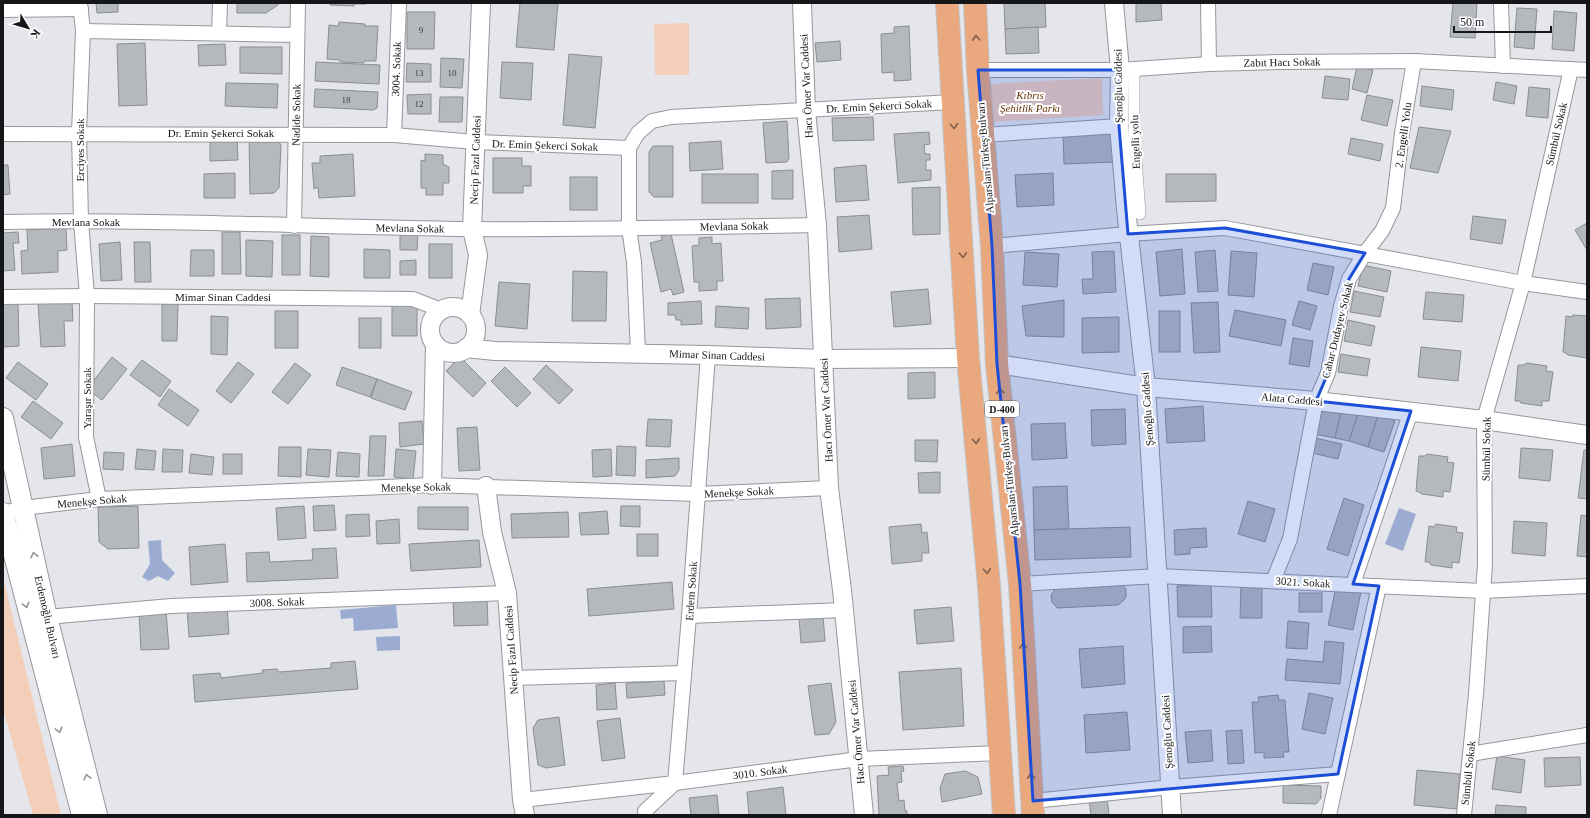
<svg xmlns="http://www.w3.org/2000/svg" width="1590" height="818" viewBox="0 0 1590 818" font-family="'Times New Roman',serif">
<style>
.green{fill:#f3cfba}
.water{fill:#9cabd2}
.building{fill:#b5b8bd;stroke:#8b8d93}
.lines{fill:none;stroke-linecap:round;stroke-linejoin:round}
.pedestrian-casing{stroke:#95979c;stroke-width:12}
.minor-casing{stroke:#95979c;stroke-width:16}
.tertiary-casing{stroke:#95979c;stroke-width:20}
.secondary-casing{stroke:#95979c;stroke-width:22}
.trunk-casing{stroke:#c2c2c3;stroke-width:24}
.pedestrian{stroke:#fff;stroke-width:11}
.minor{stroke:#fff;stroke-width:14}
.tertiary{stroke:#fff;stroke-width:18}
.secondary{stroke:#fff;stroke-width:20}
.trunk{stroke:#eaa87e;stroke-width:22}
.oneway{stroke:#805f4b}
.oneway2{stroke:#969697}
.marked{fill:#1d4ed8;fill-opacity:0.2;stroke:#1d4ed8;stroke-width:3;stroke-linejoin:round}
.labels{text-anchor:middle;stroke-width:4;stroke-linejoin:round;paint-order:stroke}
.number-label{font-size:9px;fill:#3d3e41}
.shield{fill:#fff;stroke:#5b5c5d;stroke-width:1}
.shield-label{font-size:10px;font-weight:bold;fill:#151618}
.street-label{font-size:11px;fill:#151618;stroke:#fff}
.park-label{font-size:11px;font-style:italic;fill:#653208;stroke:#fff}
</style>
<rect width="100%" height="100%" fill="#e4e6ec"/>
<g class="green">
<path d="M689,23V75H655L654,24Z"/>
<path d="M1102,78L1103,115L992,122L990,84Z"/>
<path d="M3,577L61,815H33L3,709Z"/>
</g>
<g class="water">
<path d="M1399,508L1416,514L1403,551L1385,544Z"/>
<path d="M161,540L162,560L175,573L168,581L158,576L149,581L142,577L150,564L148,541Z"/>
<path d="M396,605L398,628L354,631L353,618L341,619L340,610Z"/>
<path d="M400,636V650L377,651L376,637Z"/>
</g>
<g class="building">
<path d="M96,3H118V12L97,13Z"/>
<path d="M237,3H278V5L266,13H237Z"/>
<path d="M330,3H366V4H354V6L330,5Z"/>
<path d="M520,3H558L554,50L516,47Z"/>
<path d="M1004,3H1045L1046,27L1005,29Z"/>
<path d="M1136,3H1161L1162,20L1136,22Z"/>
<path d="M1453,3H1477L1475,38L1450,37Z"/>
<path d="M1517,8L1537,9L1534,49L1514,47Z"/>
<path d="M1554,11L1577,13L1574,51L1552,49Z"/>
<path d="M407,12H435L434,49H407Z"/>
<path d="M339,22L365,24V26H378L376,61H364V63L340,62V60L327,59L329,25L338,26Z"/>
<path d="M909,26L911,80L894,81V72L882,73L881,34L894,33V27Z"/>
<path d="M1038,27L1039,53L1006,54L1005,29Z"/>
<path d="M840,41L841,60L817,62L815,43Z"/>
<path d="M145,43L147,105L119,106L117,44Z"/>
<path d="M225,44L226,65L199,66L198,45Z"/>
<path d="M240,47H282V74L240,73Z"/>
<path d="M569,54L602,57L595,128L563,125Z"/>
<path d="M441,58L464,59L462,88L440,87Z"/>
<path d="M316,62L380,65L379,84L315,81Z"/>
<path d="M502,62L533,63L531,100L500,98Z"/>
<path d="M407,63L431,64V82H406Z"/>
<path d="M1357,66L1373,70L1367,93L1352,89Z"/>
<path d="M1325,76L1350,79L1348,100L1322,98Z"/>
<path d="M1496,82L1517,86L1514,104L1493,100Z"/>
<path d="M226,83L278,84L277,108L225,106Z"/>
<path d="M1422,86L1454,90L1452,110L1420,106Z"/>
<path d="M1529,87L1550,89L1548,118L1526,116Z"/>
<path d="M315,89L378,92L377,108L373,110L314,107Z"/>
<path d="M431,94V114H408L407,95Z"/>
<path d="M1367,95L1393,100L1387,126L1361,120Z"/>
<path d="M440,97H463L462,122H439Z"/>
<path d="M873,117L874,140L833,141L832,118Z"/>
<path d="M787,121L789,158L787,162L766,163L763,123Z"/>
<path d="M1419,127L1451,131L1438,173L1410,168Z"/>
<path d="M1113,129L1115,162L1064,164L1063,131Z"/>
<path d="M929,132L930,144L924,145L925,154H930V160H926V170H931V180L898,183L894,134Z"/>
<path d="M249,136H275L281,145L279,188L274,193L250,194Z"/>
<path d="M237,138L238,160L210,161V139Z"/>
<path d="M1351,138L1383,144L1380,161L1348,154Z"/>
<path d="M721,141L723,169L690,171L689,143Z"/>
<path d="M653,146H673V197H654L649,192V152Z"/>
<path d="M353,154L355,196L319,198L318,187L314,189L312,163H320V156Z"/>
<path d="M425,154L443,155V164L449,167V183H443V195H426V188H421V160L425,161Z"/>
<path d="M493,158H522V166H531V186H523V193H493Z"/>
<path d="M3,165H8L10,194L3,195Z"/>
<path d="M866,165L869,200L836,202L834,168Z"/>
<path d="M793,170V199H772V171Z"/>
<path d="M235,173V198H204V174Z"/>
<path d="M1053,173L1054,205L1017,207L1015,175Z"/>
<rect x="702" y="174" width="56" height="29"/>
<path d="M1166,174H1216V201L1166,202Z"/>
<rect x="570" y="177" width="27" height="33"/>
<path d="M940,187V234L913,235L912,188Z"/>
<path d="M869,215L872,249L839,252L837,217Z"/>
<path d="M1473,216L1506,220L1502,244L1470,239Z"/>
<path d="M1587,223V250L1575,230Z"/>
<path d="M66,228L67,250L58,251V272L22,274L21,251L28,250L27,230Z"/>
<path d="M18,232L19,243H13L15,270L3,271V233Z"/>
<path d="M222,232H240L241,274H222Z"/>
<path d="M400,232H418L417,250H400Z"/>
<path d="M671,234L684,292L673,295L671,289L661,292L650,243L662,240L661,236Z"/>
<rect x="282" y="235" width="18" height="40"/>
<path d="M311,236L329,237V277L310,276Z"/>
<path d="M712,237V244L721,243L723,281H717V290L699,291V282H694L692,246L699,245V238Z"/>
<path d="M246,240L273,241L272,277L246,276Z"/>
<path d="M120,242L122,280L101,281L99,244Z"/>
<path d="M134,242H150L151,282H135Z"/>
<rect x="429" y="244" width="23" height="34"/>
<path d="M364,249L390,250V278H364Z"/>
<path d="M1182,249L1185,294L1160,296L1156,252Z"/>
<path d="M191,250H214V276H190Z"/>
<path d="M1215,250L1218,291L1198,292L1195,252Z"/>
<path d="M1114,251L1116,292L1083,294L1082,279H1093L1092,252Z"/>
<path d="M1231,251L1257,253L1254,297L1228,295Z"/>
<path d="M1025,252L1059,254L1057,287L1023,285Z"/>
<path d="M416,260V275H400V261Z"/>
<path d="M1313,263L1334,267L1328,295L1307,290Z"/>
<path d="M1363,265L1391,271L1387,292L1358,286Z"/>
<path d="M573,271L607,272L606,321H572Z"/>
<path d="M499,282L530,284L527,329L495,326Z"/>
<path d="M928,289L931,324L894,327L891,292Z"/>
<path d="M1354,291L1384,297L1380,317L1350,312Z"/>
<path d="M1426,292L1464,295L1462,322L1423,319Z"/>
<path d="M800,298L801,327L766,329L765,299Z"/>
<path d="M1064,300V337L1026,336L1022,306Z"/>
<path d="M3,301H18L19,346L3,347Z"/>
<path d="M72,301L73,321H64L65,346L41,347L38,303Z"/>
<path d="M701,301L702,324L681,325V320H676L675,315H668V303Z"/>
<path d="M1299,301L1317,306L1310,330L1292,325Z"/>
<path d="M417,302V336H392V303Z"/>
<path d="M1218,302L1220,352L1194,353L1191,303Z"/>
<path d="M162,304H178L177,341H162Z"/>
<path d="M716,306L749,308L748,329L715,327Z"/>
<path d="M1235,310L1286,320L1281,346L1229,336Z"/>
<rect x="275" y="311" width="23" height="37"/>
<rect x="1159" y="311" width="21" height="41"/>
<path d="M1573,315L1587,316V358L1568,355L1566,353L1563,352L1566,316L1572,317Z"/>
<path d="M211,316L228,317L227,355L211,354Z"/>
<path d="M1119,317V352L1082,353V318Z"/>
<rect x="359" y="318" width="22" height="30"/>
<path d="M1348,320L1375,326L1371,346L1344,341Z"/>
<path d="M1293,338L1313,341L1309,367L1289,364Z"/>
<path d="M1421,347L1461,351L1458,381L1418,377Z"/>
<path d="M1341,354L1370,359L1367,376L1338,372Z"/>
<path d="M112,357L127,369L102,400L87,389Z"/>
<path d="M460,357L486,383L473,397L446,371Z"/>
<path d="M142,360L171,381L160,397L130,375Z"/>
<path d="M18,362L48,384L36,400L6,378Z"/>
<path d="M238,362L254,374L231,403L216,391Z"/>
<path d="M295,363L311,375L288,404L272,392Z"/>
<path d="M1526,363L1547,366L1546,371L1553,372L1549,401H1542V406L1521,403L1519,401H1515L1518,365H1524Z"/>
<path d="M546,365L573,390L559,404L533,379Z"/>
<path d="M342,367L377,379L370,397L336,385Z"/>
<path d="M505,367L531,393L517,407L491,381Z"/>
<path d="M935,372V398L908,399V373Z"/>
<path d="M377,379L412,392L405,410L371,398Z"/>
<path d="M169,389L199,410L188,426L158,405Z"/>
<path d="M33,401L63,423L51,439L21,417Z"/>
<path d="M1203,406L1205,441L1167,443L1165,409Z"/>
<path d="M1125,409L1126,444L1092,446L1091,410Z"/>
<path d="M1319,409L1341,412L1335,438L1314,434Z"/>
<path d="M1359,410L1378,415L1368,447L1349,441Z"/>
<path d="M1359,410L1349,441L1335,438L1341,412Z"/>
<path d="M1378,415L1395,421L1384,452L1368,447Z"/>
<path d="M648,419L672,420L670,447L646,446Z"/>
<path d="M422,421L424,444L400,447L399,423Z"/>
<path d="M1065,423L1067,458L1032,460L1031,424Z"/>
<path d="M477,427L480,470L459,471L457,428Z"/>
<path d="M370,436H386L384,476H368Z"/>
<path d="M1315,438L1342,444L1338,459L1312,453Z"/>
<path d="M915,440H938L937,462L915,461Z"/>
<path d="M72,444L75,476L44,479L41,448Z"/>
<path d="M617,446L636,447L635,476L616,475Z"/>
<path d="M279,447H301V477L278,476Z"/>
<path d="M1521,448L1553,450L1550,481L1519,478Z"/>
<path d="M137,449L156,451L154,470L135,469Z"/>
<path d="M163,449L183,450L182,472H162Z"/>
<path d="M308,449L331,450L329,477L306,475Z"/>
<path d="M396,449L416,451L413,479L394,477Z"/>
<path d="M611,449L612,476L593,477L592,450Z"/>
<path d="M1584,450H1587V499L1578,498Z"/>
<path d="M104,452L124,453L123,470L103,469Z"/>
<path d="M338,452L360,454L359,477L336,476Z"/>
<path d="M191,454L214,457L212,475L189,473Z"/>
<rect x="223" y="454" width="19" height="20"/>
<path d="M1427,454L1448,457L1447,462L1454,463L1450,492L1443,491V497L1422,494L1419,492L1416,491L1419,456H1425Z"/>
<path d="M679,458V470L675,476L646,478V460Z"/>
<path d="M940,472V493H919L918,473Z"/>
<path d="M1067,486L1069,529L1034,530L1033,487Z"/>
<path d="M1344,498L1364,505L1348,556L1327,549Z"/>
<path d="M1248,501L1275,509L1265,542L1238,534Z"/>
<path d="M334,505L336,530L314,531L313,506Z"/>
<path d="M138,506L139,548L108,549L99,542L98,507Z"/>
<path d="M304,506L306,538L278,540L276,508Z"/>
<path d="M621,506H640V527L620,526Z"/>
<path d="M418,507H468V530L418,529Z"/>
<path d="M607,511L609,534L581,535L579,513Z"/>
<path d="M568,512L569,537L512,538L511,514Z"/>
<path d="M369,514L370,536L346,537V515Z"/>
<path d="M1581,515L1587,516V557L1577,556Z"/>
<path d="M399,519L400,543L377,544L376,521Z"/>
<path d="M1514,521L1547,523L1545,556L1512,553Z"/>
<path d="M921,524L922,533L927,532L929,553H922V561L892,564L889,527Z"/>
<path d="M1436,524L1457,527L1456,532L1463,533L1459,563L1452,562V568L1431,565L1429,562H1425L1429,526L1434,527Z"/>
<path d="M1130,527L1131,557L1035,560L1034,530Z"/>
<path d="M1206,528L1207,547L1190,548V554L1175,555L1174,530Z"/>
<rect x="637" y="534" width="21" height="22"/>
<path d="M479,540L481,567L411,571L409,544Z"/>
<path d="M225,544L228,582L191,585L189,547Z"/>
<path d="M336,548L338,578L247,582L246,553L269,552L270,562L313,560L312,549Z"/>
<path d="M672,582L674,609L589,616L587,589Z"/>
<path d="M1121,583L1126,589V597L1124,600L1118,605L1057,608L1052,602L1051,595L1056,588Z"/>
<path d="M1211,585L1212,617H1178L1177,586Z"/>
<path d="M1241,586H1262V618H1240Z"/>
<path d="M1336,587L1361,592L1353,630L1328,625Z"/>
<rect x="1299" y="593" width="23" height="19"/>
<path d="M487,597L488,625L454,626L453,598Z"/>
<path d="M227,606L229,634L189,637L187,609Z"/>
<path d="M951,607L954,641L917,644L914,610Z"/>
<path d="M166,611L169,649L141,650L139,613Z"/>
<path d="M823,616L825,641L801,643L799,618Z"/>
<path d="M1288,621L1309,623L1307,649L1286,648Z"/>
<path d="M1211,626L1212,652L1183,653V627Z"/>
<path d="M1325,641L1344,643L1340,684L1285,680L1287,659L1323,662Z"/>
<path d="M1123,646L1125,684L1082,688L1079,649Z"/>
<path d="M355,661L358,689L195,702L193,675L220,673L221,678L263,673L262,670L277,669L279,672L331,668V663Z"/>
<path d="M961,668L964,726L903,730L899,672Z"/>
<path d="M664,681L665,695L627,698L626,683Z"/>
<path d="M615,683L617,709L597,710L596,685Z"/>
<path d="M831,683L836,722L829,734L815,735L808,686Z"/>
<path d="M1309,693L1333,698L1325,734L1302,729Z"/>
<path d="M1278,695L1279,700H1285L1289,752H1283L1284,757L1264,758V752L1255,753L1252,702H1259L1258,697Z"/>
<path d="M1127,712L1130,750L1086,753L1084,715Z"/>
<path d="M559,717L565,765L546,768L538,765L533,728L538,720Z"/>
<path d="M620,718L625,758L602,761L597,721Z"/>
<path d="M1211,730L1213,761L1188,763L1185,732Z"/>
<path d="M1242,730L1244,763L1228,764L1226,731Z"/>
<path d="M1497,756L1525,760L1521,793L1492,789Z"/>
<path d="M1580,757L1581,785L1545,787L1544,758Z"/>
<path d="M903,766L904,771L901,772L902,782L897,783L899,801L904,800L905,811H907V815H879L877,776L889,775L888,767Z"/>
<path d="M1417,770L1460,774L1457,809L1414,805Z"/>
<path d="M965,771L978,777L982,794L942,802L940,788L945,774Z"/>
<path d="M1283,785L1321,786V798L1316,804L1283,803Z"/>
<path d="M783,787L786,815H749L747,792Z"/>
<path d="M717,795L719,815H691L689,798Z"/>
<path d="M1107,797L1109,815H1091L1089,799Z"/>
<path d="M1496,805L1526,807V815H1495Z"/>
</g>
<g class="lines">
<g class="pedestrian-casing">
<path id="pedestrian" d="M1134,69V131L1140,214"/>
</g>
<g class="minor-casing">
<g id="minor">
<path d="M80,3L83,31L79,133L81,221L87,296L86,437L99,499"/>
<path d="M1208,3L1209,64"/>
<path d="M1501,3L1503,66"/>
<path d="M3,10L81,9"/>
<path d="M83,31L297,35"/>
<path d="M219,33L220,3"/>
<path d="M978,70H1120L1209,64L1279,62L1414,61L1587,70"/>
<path d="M3,134L394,135L475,142L629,148L638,133L652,121L671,117L953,102"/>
<path d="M394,135L399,3"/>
<path d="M983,135L1119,126"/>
<path d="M629,148V228L634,262L638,353"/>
<path d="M3,222C158,219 314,227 469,229C585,230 701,227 817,225"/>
<path d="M294,226L298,3"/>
<path d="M992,246L1128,234L1225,228L1523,283L1587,292"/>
<path d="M3,297L87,296L413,299L441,310"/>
<path d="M3,513L23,508L99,499L432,485L698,494L829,488"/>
<path d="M1273,581L1290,539L1316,401L1328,373L1341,306L1349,279L1365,253L1382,231L1393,208L1402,133L1414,61"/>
<path d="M1020,584L1158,576L1483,591L1587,586"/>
<path d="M1353,584L1411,411"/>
<path d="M689,616L844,610"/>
<path d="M47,617L171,606L507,593"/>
<path d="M513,678L684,673"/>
<path d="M1470,754L1587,735"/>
<path d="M522,800L675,783L859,759L999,753"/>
<path d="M1033,801L1171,787L1338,774"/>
<path d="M646,815L645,811L675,783L689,616L708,355"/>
<path d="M1329,815L1379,586"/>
<path d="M1464,815L1476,694L1485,564L1484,420L1523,283L1571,69"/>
</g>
</g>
<g class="tertiary-casing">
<g id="tertiary">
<path d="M802,3L806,110L817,225L829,488L842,590L864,815"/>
<path d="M1114,3L1120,70L1119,126L1126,209L1146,387L1172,815"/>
<circle cx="453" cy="330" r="23"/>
<path d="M470,315L478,255L472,229L481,3"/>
<path d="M466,348L495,351L708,355L823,359L968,358"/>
<path d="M997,364L1146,387L1316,401L1484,420L1587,435"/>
<path d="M432,485L435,344"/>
<path d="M486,486L492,532L507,593L522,800L525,815"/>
</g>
</g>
<g class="secondary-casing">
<g id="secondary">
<path d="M3,418L47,617L97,815"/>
<path d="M3,513L82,815"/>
</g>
</g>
<g class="trunk-casing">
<g id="trunk">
<path d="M947,3L968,358L989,586L1004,815"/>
<path d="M975,3L978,70L992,246L997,364L1020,584L1033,815"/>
</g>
</g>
<use href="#pedestrian" class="pedestrian"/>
<use href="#minor" class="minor"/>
<use href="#tertiary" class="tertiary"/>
<use href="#secondary" class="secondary"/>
<use href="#trunk" class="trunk"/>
</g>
<defs><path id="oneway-chevron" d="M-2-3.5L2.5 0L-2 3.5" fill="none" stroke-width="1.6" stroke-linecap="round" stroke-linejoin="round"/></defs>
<g class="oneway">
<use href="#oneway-chevron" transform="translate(976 38) rotate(-93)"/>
<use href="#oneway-chevron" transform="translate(954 126) rotate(86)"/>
<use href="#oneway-chevron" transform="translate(963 255) rotate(87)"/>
<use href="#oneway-chevron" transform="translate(1000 391) rotate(-96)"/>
<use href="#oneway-chevron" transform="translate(976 441) rotate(85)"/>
<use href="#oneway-chevron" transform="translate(987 571) rotate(85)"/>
<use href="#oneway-chevron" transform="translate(1023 646) rotate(-93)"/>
<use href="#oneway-chevron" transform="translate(1031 776) rotate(-93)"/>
</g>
<g class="oneway2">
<use href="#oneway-chevron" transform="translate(34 555) rotate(-102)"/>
<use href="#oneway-chevron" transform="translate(26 605) rotate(75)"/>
<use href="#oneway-chevron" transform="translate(59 730) rotate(75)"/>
<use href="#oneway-chevron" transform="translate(87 777) rotate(-104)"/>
</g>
<path class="marked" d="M978,70H1120L1119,126L1128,234L1225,228L1365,253L1349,279L1328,373L1316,401L1411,411L1353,584L1379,586L1338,774L1033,801L1020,584L997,364L992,246Z"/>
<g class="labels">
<g class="number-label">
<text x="421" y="33">9</text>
<text x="419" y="76">13</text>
<text x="452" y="76">10</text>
<text x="346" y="103">18</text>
<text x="419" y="107">12</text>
</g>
<rect class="shield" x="985" y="401" width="34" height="16" rx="3"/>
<g class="shield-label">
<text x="1002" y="413">D-400</text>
</g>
<g class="street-label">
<text transform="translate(1282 62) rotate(-1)" y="4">Zabıt Hacı Sokak</text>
<text transform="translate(396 69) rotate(-88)" y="4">3004. Sokak</text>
<text transform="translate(806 86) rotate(-93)" y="4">Hacı Ömer Var Caddesi</text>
<text transform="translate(1118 86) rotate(-91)" y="4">Şenoğlu Caddesi</text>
<text transform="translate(879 106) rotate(-3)" y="4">Dr. Emin Şekerci Sokak</text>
<text transform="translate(296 115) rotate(-89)" y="4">Nadide Sokak</text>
<text x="221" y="137">Dr. Emin Şekerci Sokak</text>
<text transform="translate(1556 134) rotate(-77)" y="4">Sümbül Sokak</text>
<text transform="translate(1403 135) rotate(-82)" y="4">2. Engelli Yolu</text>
<text transform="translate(1135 142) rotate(-92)" y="4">Engelli yolu</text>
<text transform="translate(545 145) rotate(2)" y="4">Dr. Emin Şekerci Sokak</text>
<text transform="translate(80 150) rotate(-90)" y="4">Erciyes Sokak</text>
<text transform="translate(985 158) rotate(-95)" y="4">Alparslan Türkeş Bulvarı</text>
<text transform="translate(475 160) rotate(-88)" y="4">Necip Fazıl Caddesi</text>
<text x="86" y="226">Mevlana Sokak</text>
<text transform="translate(734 226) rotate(-1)" y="4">Mevlana Sokak</text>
<text transform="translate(410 228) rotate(1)" y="4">Mevlana Sokak</text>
<text x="223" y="301">Mimar Sinan Caddesi</text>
<text transform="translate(1337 330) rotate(-76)" y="4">Cahar Dudayev Sokak</text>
<text transform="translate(717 355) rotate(2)" y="4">Mimar Sinan Caddesi</text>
<text transform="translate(87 398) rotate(-90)" y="4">Yaraşır Sokak</text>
<text transform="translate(1292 399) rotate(5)" y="4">Alata Caddesi</text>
<text transform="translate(1147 409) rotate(-94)" y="4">Şenoğlu Caddesi</text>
<text transform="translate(826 410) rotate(-93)" y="4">Hacı Ömer Var Caddesi</text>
<text transform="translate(1486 449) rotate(-89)" y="4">Sümbül Sokak</text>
<text transform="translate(1009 481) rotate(-96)" y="4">Alparslan Türkeş Bulvarı</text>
<text transform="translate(416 487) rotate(-1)" y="4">Menekşe Sokak</text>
<text transform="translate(739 492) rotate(-3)" y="4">Menekşe Sokak</text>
<text transform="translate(92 501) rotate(-5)" y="4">Menekşe Sokak</text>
<text transform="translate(1303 582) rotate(3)" y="4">3021. Sokak</text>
<text transform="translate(691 591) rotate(-86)" y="4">Erdem Sokak</text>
<text transform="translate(277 602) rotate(-2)" y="4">3008. Sokak</text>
<text transform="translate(48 617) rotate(77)" y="4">Erdemoğlu Bulvarı</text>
<text transform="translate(511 650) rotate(-94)" y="4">Necip Fazıl Caddesi</text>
<text transform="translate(856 732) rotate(-95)" y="4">Hacı Ömer Var Caddesi</text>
<text transform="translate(1167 732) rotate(-93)" y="4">Şenoğlu Caddesi</text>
<text transform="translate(760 772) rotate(-7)" y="4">3010. Sokak</text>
<text transform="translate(1468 773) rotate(-84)" y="4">Sümbül Sokak</text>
</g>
<g class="park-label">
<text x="1030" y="99">Kıbrıs<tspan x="1030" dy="13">Şehitlik Parkı</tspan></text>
</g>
</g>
<rect width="1590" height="818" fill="none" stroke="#151618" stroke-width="8"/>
<g transform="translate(28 28) rotate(128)" stroke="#ffffff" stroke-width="3" paint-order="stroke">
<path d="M0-3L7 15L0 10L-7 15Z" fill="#151618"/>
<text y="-6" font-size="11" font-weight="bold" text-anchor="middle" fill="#151618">K</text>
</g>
<path d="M1454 26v6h97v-6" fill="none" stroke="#151618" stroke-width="2"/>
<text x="1460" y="26" font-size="12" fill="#151618" stroke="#ffffff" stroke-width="3" paint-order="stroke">50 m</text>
</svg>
